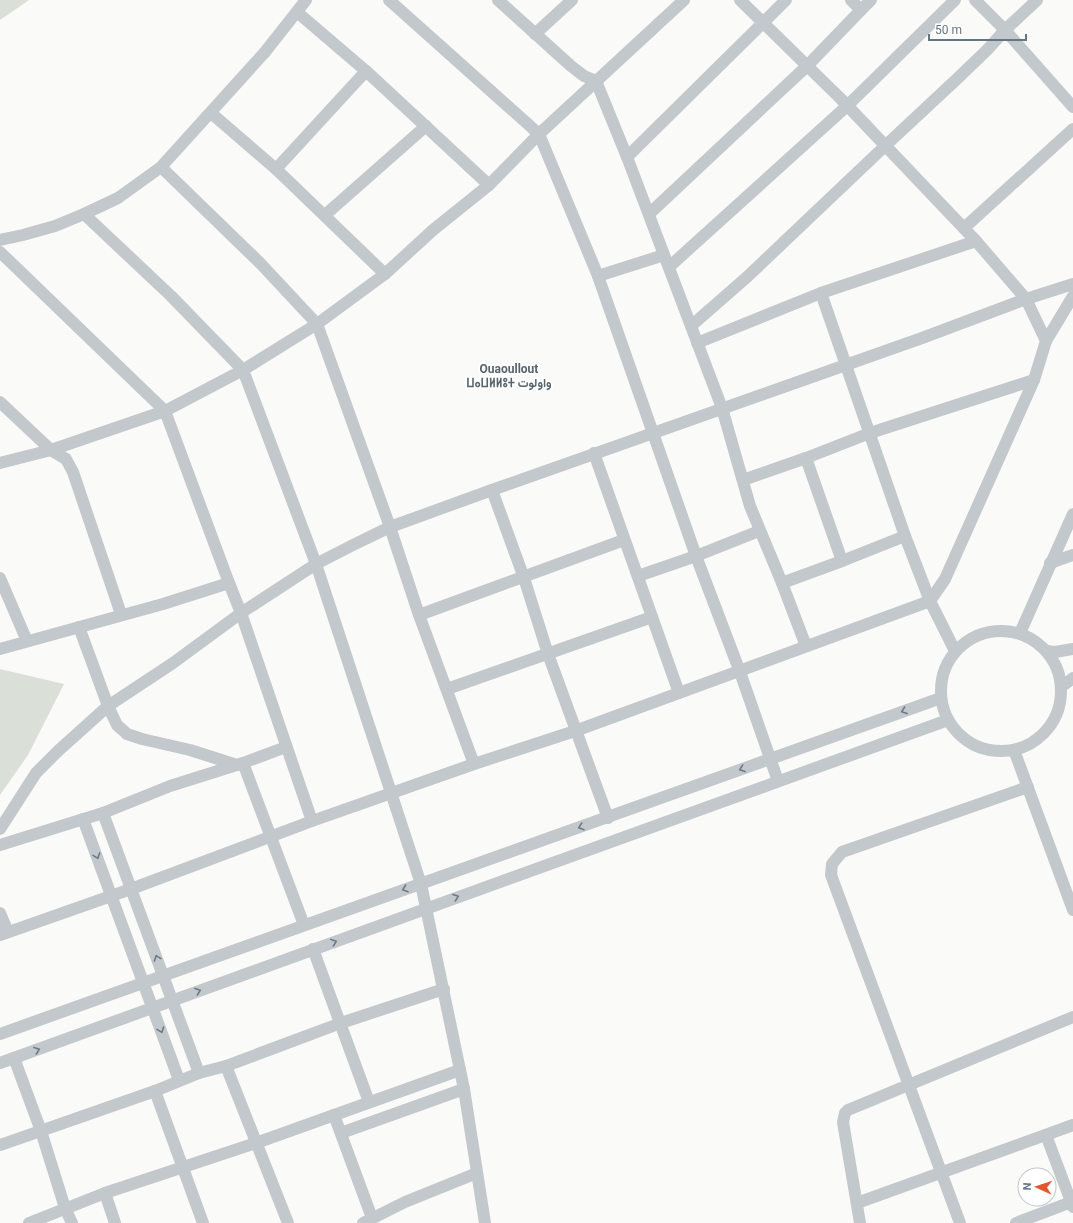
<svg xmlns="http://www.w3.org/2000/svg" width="1073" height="1223" viewBox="0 0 1073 1223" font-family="Roboto,Vazirmatn,'Noto Sans Tifinagh',sans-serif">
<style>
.green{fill:#dadfd7}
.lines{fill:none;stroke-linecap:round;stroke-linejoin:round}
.minor{stroke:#c3c8cc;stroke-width:12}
.oneway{stroke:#6a7a87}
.labels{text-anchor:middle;stroke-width:4;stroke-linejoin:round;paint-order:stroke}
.quarter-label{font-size:12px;font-weight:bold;fill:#57646e;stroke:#fff}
</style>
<rect width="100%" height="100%" fill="#fafaf8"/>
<g class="green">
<path d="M0,0H29L0,20Z"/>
<path d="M0,669L64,684L28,755L0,795Z"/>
</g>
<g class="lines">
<g class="minor">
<path d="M389,0L539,134L598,276L696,556L740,672L778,781"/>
<path d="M498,0L571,66L584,76L596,81L627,157L722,408L750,506L782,583L806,646"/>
<path d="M740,0L841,99L976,241L1026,299L1046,341"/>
<path d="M851,0L861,10L871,0"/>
<path d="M975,0L1005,30L1073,107"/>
<path d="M297,12L366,71L489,185"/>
<path d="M535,34L572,0"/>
<path d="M211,113L276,169L385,274"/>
<path d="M627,157L786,0"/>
<path d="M161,167L261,264L317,324L390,527L419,615L474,764"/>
<path d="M276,169L366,71"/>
<path d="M84,214L171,296L243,370L316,564L421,884L464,1089L485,1223"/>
<path d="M649,214L807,66L861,10"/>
<path d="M325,215L426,126"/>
<path d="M964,228L1073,129"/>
<path d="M0,240L23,235L55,226L84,214L118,198L161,167L265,52L306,0"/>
<path d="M0,252L165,411L229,583L241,613L312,821"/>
<path d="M669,267L847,106L955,0"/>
<path d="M598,276L664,255"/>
<path d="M821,293L905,536L930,601L955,651"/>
<path d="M691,326L747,277L885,146L959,77L988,49L1005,30L1037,0"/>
<path d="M697,343L821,293L976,241"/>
<path d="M0,402L51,450L66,459L73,472L121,614"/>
<path d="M594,453L679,693"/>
<path d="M806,458L842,561"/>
<path d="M0,463L51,450L165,411L243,370L317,324L385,274L433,230L489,185L539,134L684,0"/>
<path d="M743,480L806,458L870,433L1034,380"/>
<path d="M492,490L524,578L548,654L608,818"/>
<path d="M1050,563L1073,555"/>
<path d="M638,576L696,556L759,531"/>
<path d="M0,578L27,641"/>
<path d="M782,583L842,561L905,536"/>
<path d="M419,615L624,540"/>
<path d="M79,627L108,706L117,725L127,734L142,739L190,750L237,765"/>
<circle cx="1001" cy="691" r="60"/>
<path d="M1020,633L1073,514"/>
<path d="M0,649L163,604L229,583"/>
<path d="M1047,651L1055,652L1073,649"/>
<path d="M1061,687L1073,678"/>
<path d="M447,689L652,617"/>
<path d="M1014,750L1073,910"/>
<path d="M243,763L304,925"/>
<path d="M103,813L199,1073"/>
<path d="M83,819L179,1080"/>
<path d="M0,829L36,773L58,751L108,706L173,663L241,613L316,564L353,545L390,527L492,490L922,338L1026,299L1073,284"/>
<path d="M0,845L103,813L170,786L243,763L286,747"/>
<path d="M0,913L8,932"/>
<path d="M0,935L131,889L312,821L474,764L575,731L930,601L945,579L1034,380L1046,341L1073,296"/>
<path d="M313,949L369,1102"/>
<path d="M0,1034L941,698"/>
<path d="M14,1058L41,1131L65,1208L72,1223"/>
<path d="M0,1063L948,720"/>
<path d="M226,1066L288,1223"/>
<path d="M155,1091L203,1223"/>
<path d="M334,1115L372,1218"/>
<path d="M341,1133L464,1089"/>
<path d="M1046,1135L1073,1207"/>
<path d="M0,1145L155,1091L199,1073L226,1066L341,1023L444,989"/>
<path d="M105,1193L115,1223"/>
<path d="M857,1203L1073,1125"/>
<path d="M29,1223L105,1193L256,1143L460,1070"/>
<path d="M363,1223L405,1202L477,1173"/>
<path d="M860,1223L843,1122L845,1113L848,1110L1073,1017"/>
<path d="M960,1223L831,875L832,864L842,852L1028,787"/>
<path d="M1016,1223L1071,1202"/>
</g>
</g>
<defs><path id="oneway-chevron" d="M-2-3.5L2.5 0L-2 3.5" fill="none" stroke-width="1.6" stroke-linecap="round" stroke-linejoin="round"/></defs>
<g class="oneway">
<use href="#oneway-chevron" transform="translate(904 711) rotate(160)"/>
<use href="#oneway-chevron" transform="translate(742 769) rotate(160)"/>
<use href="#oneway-chevron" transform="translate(581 827) rotate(161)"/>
<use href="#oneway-chevron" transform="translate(97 856) rotate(70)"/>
<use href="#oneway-chevron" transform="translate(405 889) rotate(161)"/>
<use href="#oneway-chevron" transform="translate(456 897) rotate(-20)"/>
<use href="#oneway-chevron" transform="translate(334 942) rotate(-20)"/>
<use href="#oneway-chevron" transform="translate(157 958) rotate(-110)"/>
<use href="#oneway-chevron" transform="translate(198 991) rotate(-20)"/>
<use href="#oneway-chevron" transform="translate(161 1030) rotate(70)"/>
<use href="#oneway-chevron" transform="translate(37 1050) rotate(-20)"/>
</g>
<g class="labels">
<g class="quarter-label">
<text x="509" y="373">Ouaoullout<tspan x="509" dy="14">ⵡⴰⵡⵍⵍⵓⵜ واولوت</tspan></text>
</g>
</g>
<g transform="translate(1037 1187) rotate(273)"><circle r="19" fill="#ffffff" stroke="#c1c8cd"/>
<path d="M0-3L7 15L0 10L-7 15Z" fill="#e4572e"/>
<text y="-6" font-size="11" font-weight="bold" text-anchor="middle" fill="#657683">N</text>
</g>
<path d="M929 34v6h97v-6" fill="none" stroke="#657683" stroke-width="2"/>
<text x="935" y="34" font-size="12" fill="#657683" stroke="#ffffff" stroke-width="3" paint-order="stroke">50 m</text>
</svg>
